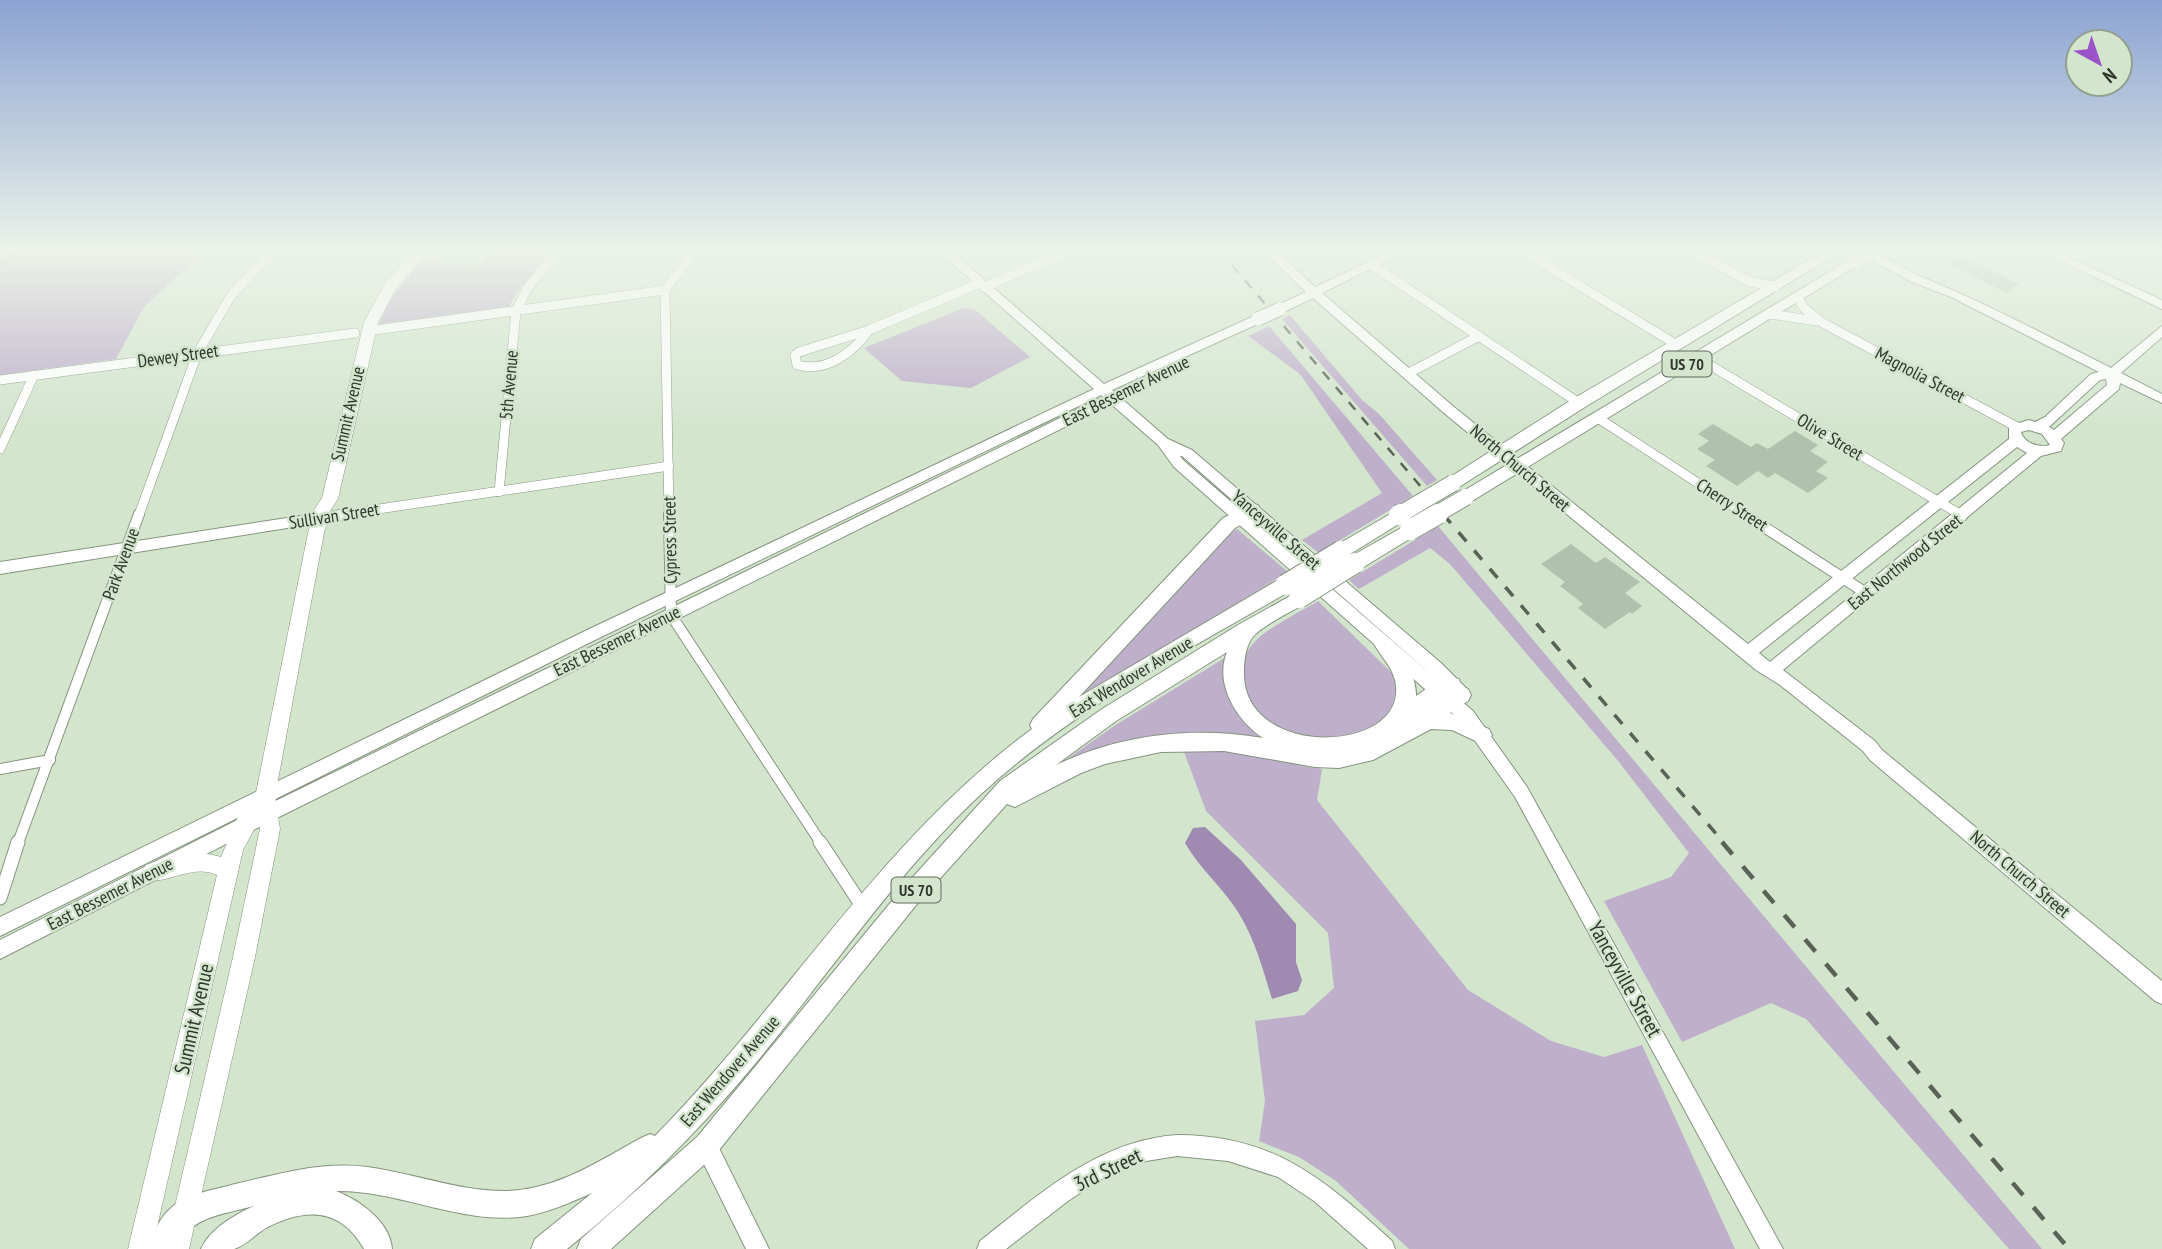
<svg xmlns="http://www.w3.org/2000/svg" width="2162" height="1249" viewBox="0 0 2162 1249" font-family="'PT Sans Narrow',sans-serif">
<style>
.green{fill:#beafca}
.water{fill:#9f8ab1}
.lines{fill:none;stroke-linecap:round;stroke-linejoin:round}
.stream{stroke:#9f8ab1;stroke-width:2.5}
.building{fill:#b1c2ac}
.street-far2-casing{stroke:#84947f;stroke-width:10}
.street-far1-casing{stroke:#84947f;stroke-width:12}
.street-casing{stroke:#84947f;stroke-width:15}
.secondary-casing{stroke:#84947f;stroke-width:2}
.primary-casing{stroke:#84947f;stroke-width:1}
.highway-casing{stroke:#84947f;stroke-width:2}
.street-far2{stroke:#fff;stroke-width:9}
.street-far1{stroke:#fff;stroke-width:10}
.street{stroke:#fff;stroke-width:13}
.secondary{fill:#fff;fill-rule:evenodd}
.primary{fill:#fff;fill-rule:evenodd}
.highway{fill:#fff;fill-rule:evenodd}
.rail-far2{stroke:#5a6257;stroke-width:2.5;stroke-dasharray:10 10;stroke-linecap:butt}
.rail-far1{stroke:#5a6257;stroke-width:3.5;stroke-dasharray:12 12;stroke-linecap:butt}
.rail{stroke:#5a6257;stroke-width:4.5;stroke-dasharray:16 16;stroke-linecap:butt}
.secondary-bridge-casing{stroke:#84947f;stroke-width:15;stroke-linecap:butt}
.highway-bridge-far1-casing{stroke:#84947f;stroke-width:18;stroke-linecap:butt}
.highway-bridge-casing{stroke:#84947f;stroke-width:22;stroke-linecap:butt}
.secondary-bridge{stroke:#fff;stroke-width:13}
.highway-bridge-far1{stroke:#fff;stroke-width:16}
.highway-bridge{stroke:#fff;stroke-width:20}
.labels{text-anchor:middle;stroke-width:5;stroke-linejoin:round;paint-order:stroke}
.shield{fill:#d4e5ce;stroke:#616a5e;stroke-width:2}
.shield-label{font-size:16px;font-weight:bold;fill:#30362e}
.street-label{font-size:18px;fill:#30362e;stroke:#d4e5ce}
.near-street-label{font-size:21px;fill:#30362e;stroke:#d4e5ce}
</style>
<rect width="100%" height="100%" fill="#d4e5ce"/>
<g class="green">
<path d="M0,250H205L144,307L116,359L0,375Z"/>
<path d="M494,250H552L515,295L509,307L379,324L390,300L421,260L477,268Z"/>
<path d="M964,308L974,309L1030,357L971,388L902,381L864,348Z"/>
<path d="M1290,315L1362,400L1379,414L1437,480L1427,486L1282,319Z"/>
<path d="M1269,326L1413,496L1319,553L1302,540L1382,493L1300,374L1248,336Z"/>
<path d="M1438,526L2042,1249H2009L1806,1019L1771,1003L1682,1042L1604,901L1671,877L1689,853L1619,762L1450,564L1430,548L1359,589L1349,580Z"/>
<path d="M1237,529L1288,572L1065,708L1230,534Z"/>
<path d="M1318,601L1397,678L1396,709C1385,720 1371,733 1357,738C1313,752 1240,725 1243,672C1244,666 1244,656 1248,651C1258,631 1299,613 1318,601Z"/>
<path d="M1231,654L1229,668L1275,741L1248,738L1060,764L1114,726Z"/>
<path d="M1210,747L1273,755L1302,766L1322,769L1317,800L1468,990L1551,1041L1604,1057L1642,1045L1735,1249H1409L1336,1181L1299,1157L1259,1141L1265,1101L1255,1021L1304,1015L1334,988L1328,933L1206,811L1183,749Z"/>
</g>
<path class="water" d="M1205,827L1241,860L1296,924V962L1302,980L1298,991L1272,999C1263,970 1255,939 1238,912C1223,888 1200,869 1185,843L1193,828Z"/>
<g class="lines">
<path class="stream" d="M0,264L19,250"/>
</g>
<g class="building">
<path d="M1954,253L2019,284L2007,293L1942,260Z"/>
<path d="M1713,424L1751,447L1757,443L1768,449L1795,431L1818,445L1810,451L1828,462L1816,471L1828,478L1808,493L1775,473L1768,478L1758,471L1737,486L1706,466L1715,460L1697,449L1709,441L1698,434Z"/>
<path d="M1571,544L1596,563L1605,557L1640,582L1625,593L1642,606L1632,614L1630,612L1605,629L1578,608L1583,604L1560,586L1565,582L1541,564Z"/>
</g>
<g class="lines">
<g class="street-far2-casing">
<g id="street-far2">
<path d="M1521,250L1677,345"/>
<path d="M1691,250L1748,281L1776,287"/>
<path d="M1372,265L1579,403"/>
<path d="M984,287L1070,250"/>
<path d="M1797,297L1805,309L1823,323L2017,427"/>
<path d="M1770,314L1817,321"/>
<path d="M869,330C853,353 826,373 797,365L795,355L799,352Z"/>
<path d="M869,330L980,283"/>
<path d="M368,331L665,290"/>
<path d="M1698,358L1961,515"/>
<path d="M1407,374L1479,336"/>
<path d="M0,380L355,333"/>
<path d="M1598,418L1747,515"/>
<path d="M0,449L34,375"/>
<path d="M499,492L516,311L527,289L558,250"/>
<path d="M139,515L197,354L232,294L275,250"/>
<path d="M338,515L669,466"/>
<path d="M669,515L665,290L696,250"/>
</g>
</g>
<g class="street-far1-casing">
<g id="street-far1">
<path d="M669,514L671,615L821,843"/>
<path d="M1744,514L1866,593"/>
<path d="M1958,514L1962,516"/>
<path d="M320,518L350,514"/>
<path d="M0,769L50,760"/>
<path d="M18,843L139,514"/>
</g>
</g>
<g class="street-casing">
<g id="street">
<path d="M820,842L864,909"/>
<path d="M0,898L18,842"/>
</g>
</g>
<g class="secondary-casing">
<g id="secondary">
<path d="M937,250H950L1104,384L1254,316H1262V322L1112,390L1114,392L1126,386H1136V392L1122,399L1168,439L1192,450L1441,663L1467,689L1469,694L1467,699L1461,701L1473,711L1527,787L1783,1249H1760L1515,797L1461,721L1174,467L1158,445L1111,404L273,820L0,959V940L261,808L1103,397L1101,395L1087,402L595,640L0,936V917L583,632L1094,389ZM1180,456H1182L1434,677L1184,461Z"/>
<path d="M1262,250H1275L1315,287L1393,250H1408L1322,293L1454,407L1748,644L2009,439V426L2029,420L2035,422L2045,417L2091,374L2099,372L1951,297L1912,282L1853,250C1879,250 1899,267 1922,277C1987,304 2048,336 2111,368L2162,326V337L2121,373L2162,394V403L2120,383L2119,389L2061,439L2064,443L2061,451L2041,456L1783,670L1875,741L1882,750L2162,981V1004L2155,1001L1870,760L1863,751L1780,685L1756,670L1444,413L1313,298L1284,312H1276V306L1306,292ZM2106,379L2107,385L2054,430L2049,427L2100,380ZM2029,430L2042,434L2050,445C2038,448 2024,443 2021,432ZM2017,447L2027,453L1770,662L1759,653Z"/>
<path d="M2038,250H2053L2162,300V309Z"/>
<path d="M320,513L327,518L325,522L0,574V562Z"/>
<path d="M706,1135L714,1138L769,1249H746L695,1146L698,1138Z"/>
<path d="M1177,1135C1274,1135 1324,1179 1392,1241L1395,1249H1368L1314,1201L1278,1177L1228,1161L1177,1156L1140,1162L1106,1176L1068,1201L1006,1249H977L980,1241C1038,1195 1099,1140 1177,1135Z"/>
</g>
</g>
<g class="primary-casing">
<path id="primary" d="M416,250H430L397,287L378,322L338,499L330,511L324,533L275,796L280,829L255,957L189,1249H165L233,957L260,829L259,820L243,850L152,1249H128L217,875C191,863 166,886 146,879L143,872L146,865C171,856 195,849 221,857L237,819L256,793L308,533L314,510L322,498L364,322L386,282Z"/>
</g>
<g class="highway-casing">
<g id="highway">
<path d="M1826,250H1843L1585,407L1459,487H1447L1444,483L1447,479L1573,399Z"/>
<path d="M1856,256L1861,257L1863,260L1861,263L1472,501H1460L1457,497L1460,493Z"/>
<path d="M1252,504L1258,505L1261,510L1258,515L1235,528L1079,697L1278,580H1292L1294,585L1292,590C1184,652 1070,711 979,796C894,876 829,974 755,1064C698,1132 636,1194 567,1249H531L535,1239L592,1193C571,1202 550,1212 527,1216C462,1226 401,1190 336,1191C359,1200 390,1221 392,1249H364C341,1208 306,1207 266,1228C256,1234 245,1246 234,1249C225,1249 211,1249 201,1249C210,1229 234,1215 254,1206C222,1215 190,1216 175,1249H147C153,1234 159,1218 171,1208C188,1193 214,1190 235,1184C279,1174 321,1161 367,1167C414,1173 460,1192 508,1191C558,1189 599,1161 641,1138L650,1134L655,1136C785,1004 881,840 1032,729L1030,725L1033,719L1223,518Z"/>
<path d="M1399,509L1405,510L1408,515L1405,520L1347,556H1335L1332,551L1335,546Z"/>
<path d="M1410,523L1416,525L1419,530L1416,535L1362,568H1348L1346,563L1348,558Z"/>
<path d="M1299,591L1306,593L1308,598L1306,603C1293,611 1259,627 1252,638C1245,648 1244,662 1244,674C1244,758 1403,755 1396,686C1395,670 1382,658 1374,644L1377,639C1399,632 1417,678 1416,696C1428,688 1444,674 1459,679L1461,687L1468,689L1471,695L1468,701L1450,713L1489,729L1492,735L1489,741L1482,744L1452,730L1431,729L1373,760L1339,768L1315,767L1224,751L1161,752L1105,764L1081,773L1015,807L1007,804L917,904L715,1155L611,1249H577L581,1239L697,1137L901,890L1000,781L1102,709L1238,625ZM1227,652C1214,684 1237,721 1263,738C1193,726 1121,734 1056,765L1116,721Z"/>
</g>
</g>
<use href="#street-far2" class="street-far2"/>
<use href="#street-far1" class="street-far1"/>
<use href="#street" class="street"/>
<use href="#secondary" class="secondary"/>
<use href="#primary" class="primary"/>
<use href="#highway" class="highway"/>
<path class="rail-far2" d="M1219,250L1445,515"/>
<path class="rail-far1" d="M1443,514L1724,843"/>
<path class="rail" d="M1722,842L2069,1249"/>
<g class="secondary-bridge-casing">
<path id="secondary-bridge" d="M1258,319L1280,309"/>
</g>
<g class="highway-bridge-far1-casing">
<g id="highway-bridge-far1">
<path d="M1856,260L1873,250"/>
<path d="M1399,515L1453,483"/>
<path d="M1435,515L1466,497"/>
</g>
</g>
<g class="highway-bridge-casing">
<g id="highway-bridge">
<path d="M1399,515L1401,514"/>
<path d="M1410,530L1438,514"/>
<path d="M1285,585L1341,551"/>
<path d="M1299,598L1355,563"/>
</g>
</g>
<use href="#secondary-bridge" class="secondary-bridge"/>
<use href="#highway-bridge-far1" class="highway-bridge-far1"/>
<use href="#highway-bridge" class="highway-bridge"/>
</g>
<linearGradient id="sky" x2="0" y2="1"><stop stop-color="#8ba3d2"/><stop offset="0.59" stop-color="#ecf3e9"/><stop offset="1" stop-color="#ecf3e9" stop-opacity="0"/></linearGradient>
<rect width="2162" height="425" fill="url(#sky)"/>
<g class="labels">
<g class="shield">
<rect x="1662.5" y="351.5" width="49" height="25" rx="5"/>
<rect x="891.5" y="877.5" width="49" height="25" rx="5"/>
</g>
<g class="shield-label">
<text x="1687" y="370">US 70</text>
<text x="916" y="896">US 70</text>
</g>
<g class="street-label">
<text transform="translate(178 356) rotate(-8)" y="6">Dewey Street</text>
<text transform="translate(1920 375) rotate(28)" y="6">Magnolia Street</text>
<text transform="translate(509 385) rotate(-85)" y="6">5th Avenue</text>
<text transform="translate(1126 391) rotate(-26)" y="6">East Bessemer Avenue</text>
<text transform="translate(348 414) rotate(-77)" y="6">Summit Avenue</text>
<text transform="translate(1830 437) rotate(31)" y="6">Olive Street</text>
<text transform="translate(1520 468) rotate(40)" y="6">North Church Street</text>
<text transform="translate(1732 505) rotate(33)" y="6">Cherry Street</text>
<text transform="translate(334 516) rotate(-9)" y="6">Sullivan Street</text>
<text transform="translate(1276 530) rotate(41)" y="6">Yanceyville Street</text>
<text transform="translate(670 540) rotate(-91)" y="6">Cypress Street</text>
<text transform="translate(1905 562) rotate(-39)" y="6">East Northwood Street</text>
<text transform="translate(121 564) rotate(-70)" y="6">Park Avenue</text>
<text transform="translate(617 641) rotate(-26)" y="6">East Bessemer Avenue</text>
<text transform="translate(1131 677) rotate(-31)" y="6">East Wendover Avenue</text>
<text transform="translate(2020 874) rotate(40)" y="6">North Church Street</text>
<text transform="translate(110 894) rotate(-27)" y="6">East Bessemer Avenue</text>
<text transform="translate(730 1071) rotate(-49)" y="6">East Wendover Avenue</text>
</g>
<g class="near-street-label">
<text transform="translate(1625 979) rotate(61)" y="7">Yanceyville Street</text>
<text transform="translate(194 1019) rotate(-77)" y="7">Summit Avenue</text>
<text transform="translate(1108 1170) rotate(-26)" y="7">3rd Street</text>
</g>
</g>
<g transform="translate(2099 63) rotate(140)"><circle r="33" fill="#d4e5ce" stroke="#929f8e" stroke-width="2"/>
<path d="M0-5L12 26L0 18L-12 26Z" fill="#9a54c8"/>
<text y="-10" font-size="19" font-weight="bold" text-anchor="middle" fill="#30362e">N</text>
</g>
</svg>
